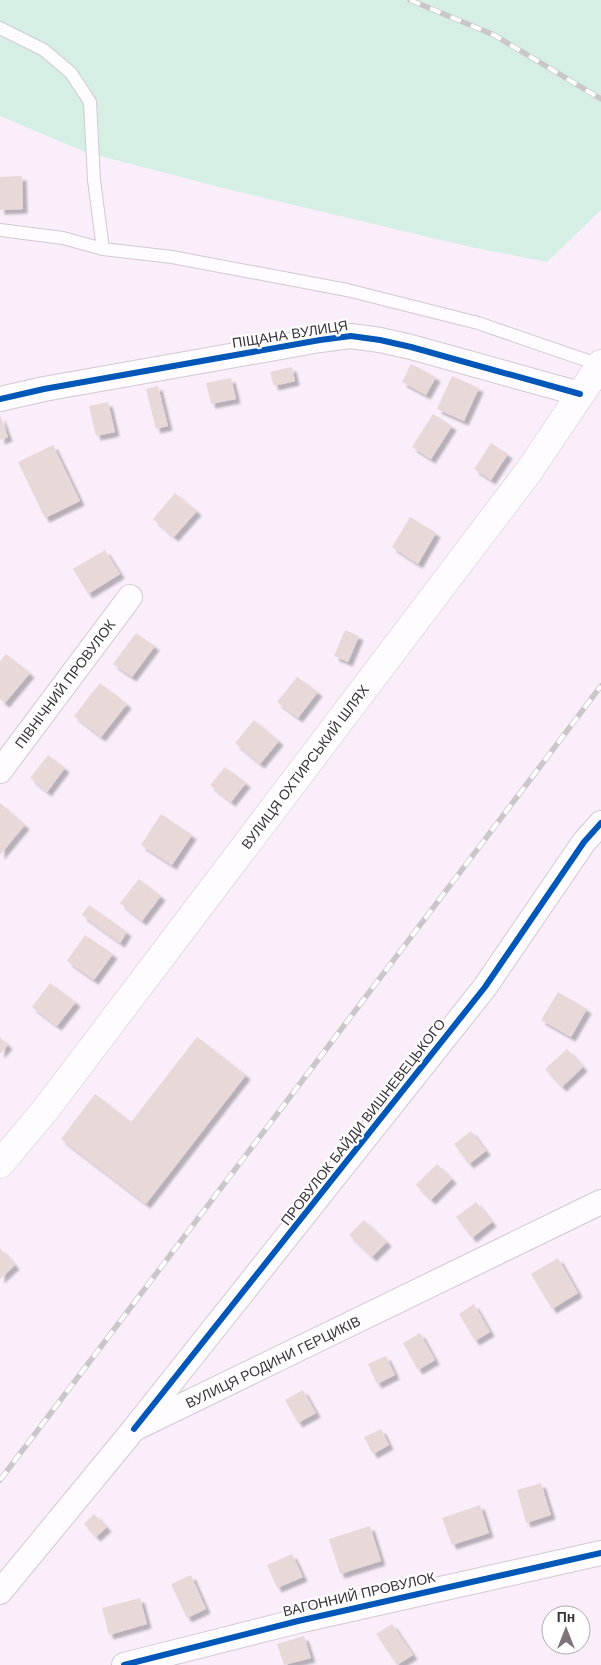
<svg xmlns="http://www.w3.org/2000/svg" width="601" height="1665" viewBox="0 0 601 1665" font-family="Helvetica,sans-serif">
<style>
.green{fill:#d6efe4}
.building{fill:#e8d8d8;filter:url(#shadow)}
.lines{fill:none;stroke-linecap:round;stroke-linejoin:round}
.lane-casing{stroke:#d1c8d1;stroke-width:14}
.street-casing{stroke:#d1c8d1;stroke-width:26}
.secondary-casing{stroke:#d1c8d1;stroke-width:29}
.lane{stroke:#fefcfe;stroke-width:12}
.street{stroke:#fefcfe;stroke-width:24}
.secondary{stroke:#fefcfe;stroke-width:28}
.rail-casing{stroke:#cac7ca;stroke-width:5.5}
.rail{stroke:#fff;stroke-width:4;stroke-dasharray:11;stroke-linecap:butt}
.cycleway-casing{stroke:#fff;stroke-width:9}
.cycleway{stroke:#0057b8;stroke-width:6}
.labels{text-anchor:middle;stroke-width:4.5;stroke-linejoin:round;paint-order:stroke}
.street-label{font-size:14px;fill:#3a313a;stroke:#fff}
</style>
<defs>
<filter id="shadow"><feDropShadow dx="4.5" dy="4.5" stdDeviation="1" flood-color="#0004"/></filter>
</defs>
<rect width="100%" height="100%" fill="#f9eef9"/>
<path class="green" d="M0,0H601V210L547,262L466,246L223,188L85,152L0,116Z"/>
<g class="building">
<path d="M22,176L23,209L0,210V177Z"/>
<path d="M411,364L436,377L426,395L402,382Z"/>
<path d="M292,367L295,381L274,386L270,372Z"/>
<path d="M452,376L479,388L464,421L437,409Z"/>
<path d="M231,378L236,399L211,404L206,383Z"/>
<path d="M158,386L168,426L156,429L146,389Z"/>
<path d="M108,402L115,432L96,436L89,406Z"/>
<path d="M433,414L452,426L431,459L412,447Z"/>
<path d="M0,415L8,437L0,440Z"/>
<path d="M491,443L508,454L491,480L474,469Z"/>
<path d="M53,445L80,501L45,518L18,462Z"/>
<path d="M175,493L197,511L174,537L153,519Z"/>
<path d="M410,517L436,533L418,564L392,547Z"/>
<path d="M105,550L120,574L88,594L73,569Z"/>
<path d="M345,630L359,636L348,662L334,656Z"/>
<path d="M136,633L155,646L132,677L113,664Z"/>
<path d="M6,654L30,673L5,703L0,699V661Z"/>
<path d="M297,677L318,692L298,718L277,702Z"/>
<path d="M100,683L127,704L101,737L74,716Z"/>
<path d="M254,720L279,741L260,764L235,743Z"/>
<path d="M48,755L65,768L47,792L30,778Z"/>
<path d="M225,767L246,783L231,802L210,785Z"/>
<path d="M0,803L25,825L0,855Z"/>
<path d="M161,814L192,835L172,865L141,845Z"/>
<path d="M139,879L161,896L142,921L120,903Z"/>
<path d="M89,905L127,932L120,943L82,915Z"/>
<path d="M85,935L113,954L94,980L67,961Z"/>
<path d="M50,983L76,1002L57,1026L32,1007Z"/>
<path d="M558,992L587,1009L571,1037L541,1020Z"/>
<path d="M0,1037L8,1045L0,1054Z"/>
<path d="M197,1037L246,1075L146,1204L61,1139L95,1094L131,1122Z"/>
<path d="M567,1049L583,1067L562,1087L545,1069Z"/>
<path d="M471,1131L486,1151L469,1164L454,1144Z"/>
<path d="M437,1164L452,1179L431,1200L416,1185Z"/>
<path d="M476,1202L492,1222L472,1238L456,1217Z"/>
<path d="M364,1220L387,1242L372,1257L349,1235Z"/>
<path d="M0,1248L15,1265L0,1279Z"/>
<path d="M558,1258L578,1293L552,1309L531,1274Z"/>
<path d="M474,1304L490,1332L475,1341L459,1314Z"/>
<path d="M420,1333L435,1360L418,1370L403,1343Z"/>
<path d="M386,1356L395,1375L377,1384L368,1364Z"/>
<path d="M303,1390L316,1413L298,1423L285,1400Z"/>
<path d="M381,1429L389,1445L373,1454L364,1437Z"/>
<path d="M541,1483L551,1515L526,1523L517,1490Z"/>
<path d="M480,1505L489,1533L452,1545L442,1518Z"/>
<path d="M94,1514L107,1527L96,1537L84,1524Z"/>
<path d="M370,1526L381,1561L340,1574L329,1539Z"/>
<path d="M292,1554L303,1577L277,1588L267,1565Z"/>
<path d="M191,1575L206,1609L187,1618L171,1584Z"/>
<path d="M140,1598L147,1624L109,1635L102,1608Z"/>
<path d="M392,1624L413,1655L397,1665L376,1634Z"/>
<path d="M304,1636L311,1658L284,1665L277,1644Z"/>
</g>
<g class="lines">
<g class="lane-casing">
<g id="lane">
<path d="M0,28L44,50L71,73L90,102L94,180L103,249"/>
<path d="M0,230L63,238L103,249L172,257L347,290L478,323L600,365"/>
</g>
</g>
<g class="street-casing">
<g id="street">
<path d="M0,399L44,389L320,340L351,336L380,340L411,347L580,394"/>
<path d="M0,771L130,597"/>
<path d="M134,1429L485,987L584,842L601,823"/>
<path d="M0,1592L134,1429L601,1202"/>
<path d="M124,1665L298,1621L601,1553"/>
</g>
</g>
<g class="secondary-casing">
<path id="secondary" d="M0,1164L46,1109L529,471L601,364"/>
</g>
<use href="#lane" class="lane"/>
<use href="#street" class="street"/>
<use href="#secondary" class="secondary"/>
<g class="rail-casing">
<g id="rail">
<path d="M410,0L494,35L601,99"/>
<path d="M0,1480L601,686"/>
</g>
</g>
<use href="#rail" class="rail"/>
<g class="cycleway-casing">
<g id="cycleway">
<path d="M0,399L44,389L320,340L351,336L380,340L411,347L580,394"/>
<path d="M134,1429L485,987L584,842L601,823"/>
<path d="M124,1665L298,1621L601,1553"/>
</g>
</g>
<use href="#cycleway" class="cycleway"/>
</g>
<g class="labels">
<g class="street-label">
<text transform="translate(290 334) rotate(-9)" y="5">ПІЩАНА ВУЛИЦЯ</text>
<text transform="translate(65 684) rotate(-53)" y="5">ПІВНІЧНИЙ ПРОВУЛОК</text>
<text transform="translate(305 767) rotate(-53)" y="5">ВУЛИЦЯ ОХТИРСЬКИЙ ШЛЯХ</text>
<text transform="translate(363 1122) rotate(-52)" y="5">ПРОВУЛОК БАЙДИ ВИШНЕВЕЦЬКОГО</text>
<text transform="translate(273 1362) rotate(-26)" y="5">ВУЛИЦЯ РОДИНИ ГЕРЦИКІВ</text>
<text transform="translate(359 1594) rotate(-13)" y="5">ВАГОННИЙ ПРОВУЛОК</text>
</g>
</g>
<g transform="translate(566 1630)"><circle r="24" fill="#ffffff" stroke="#b0adb0"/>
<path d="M0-4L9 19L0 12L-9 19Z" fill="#7d737d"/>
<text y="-8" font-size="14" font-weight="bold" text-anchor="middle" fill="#3a313a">Пн</text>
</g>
</svg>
